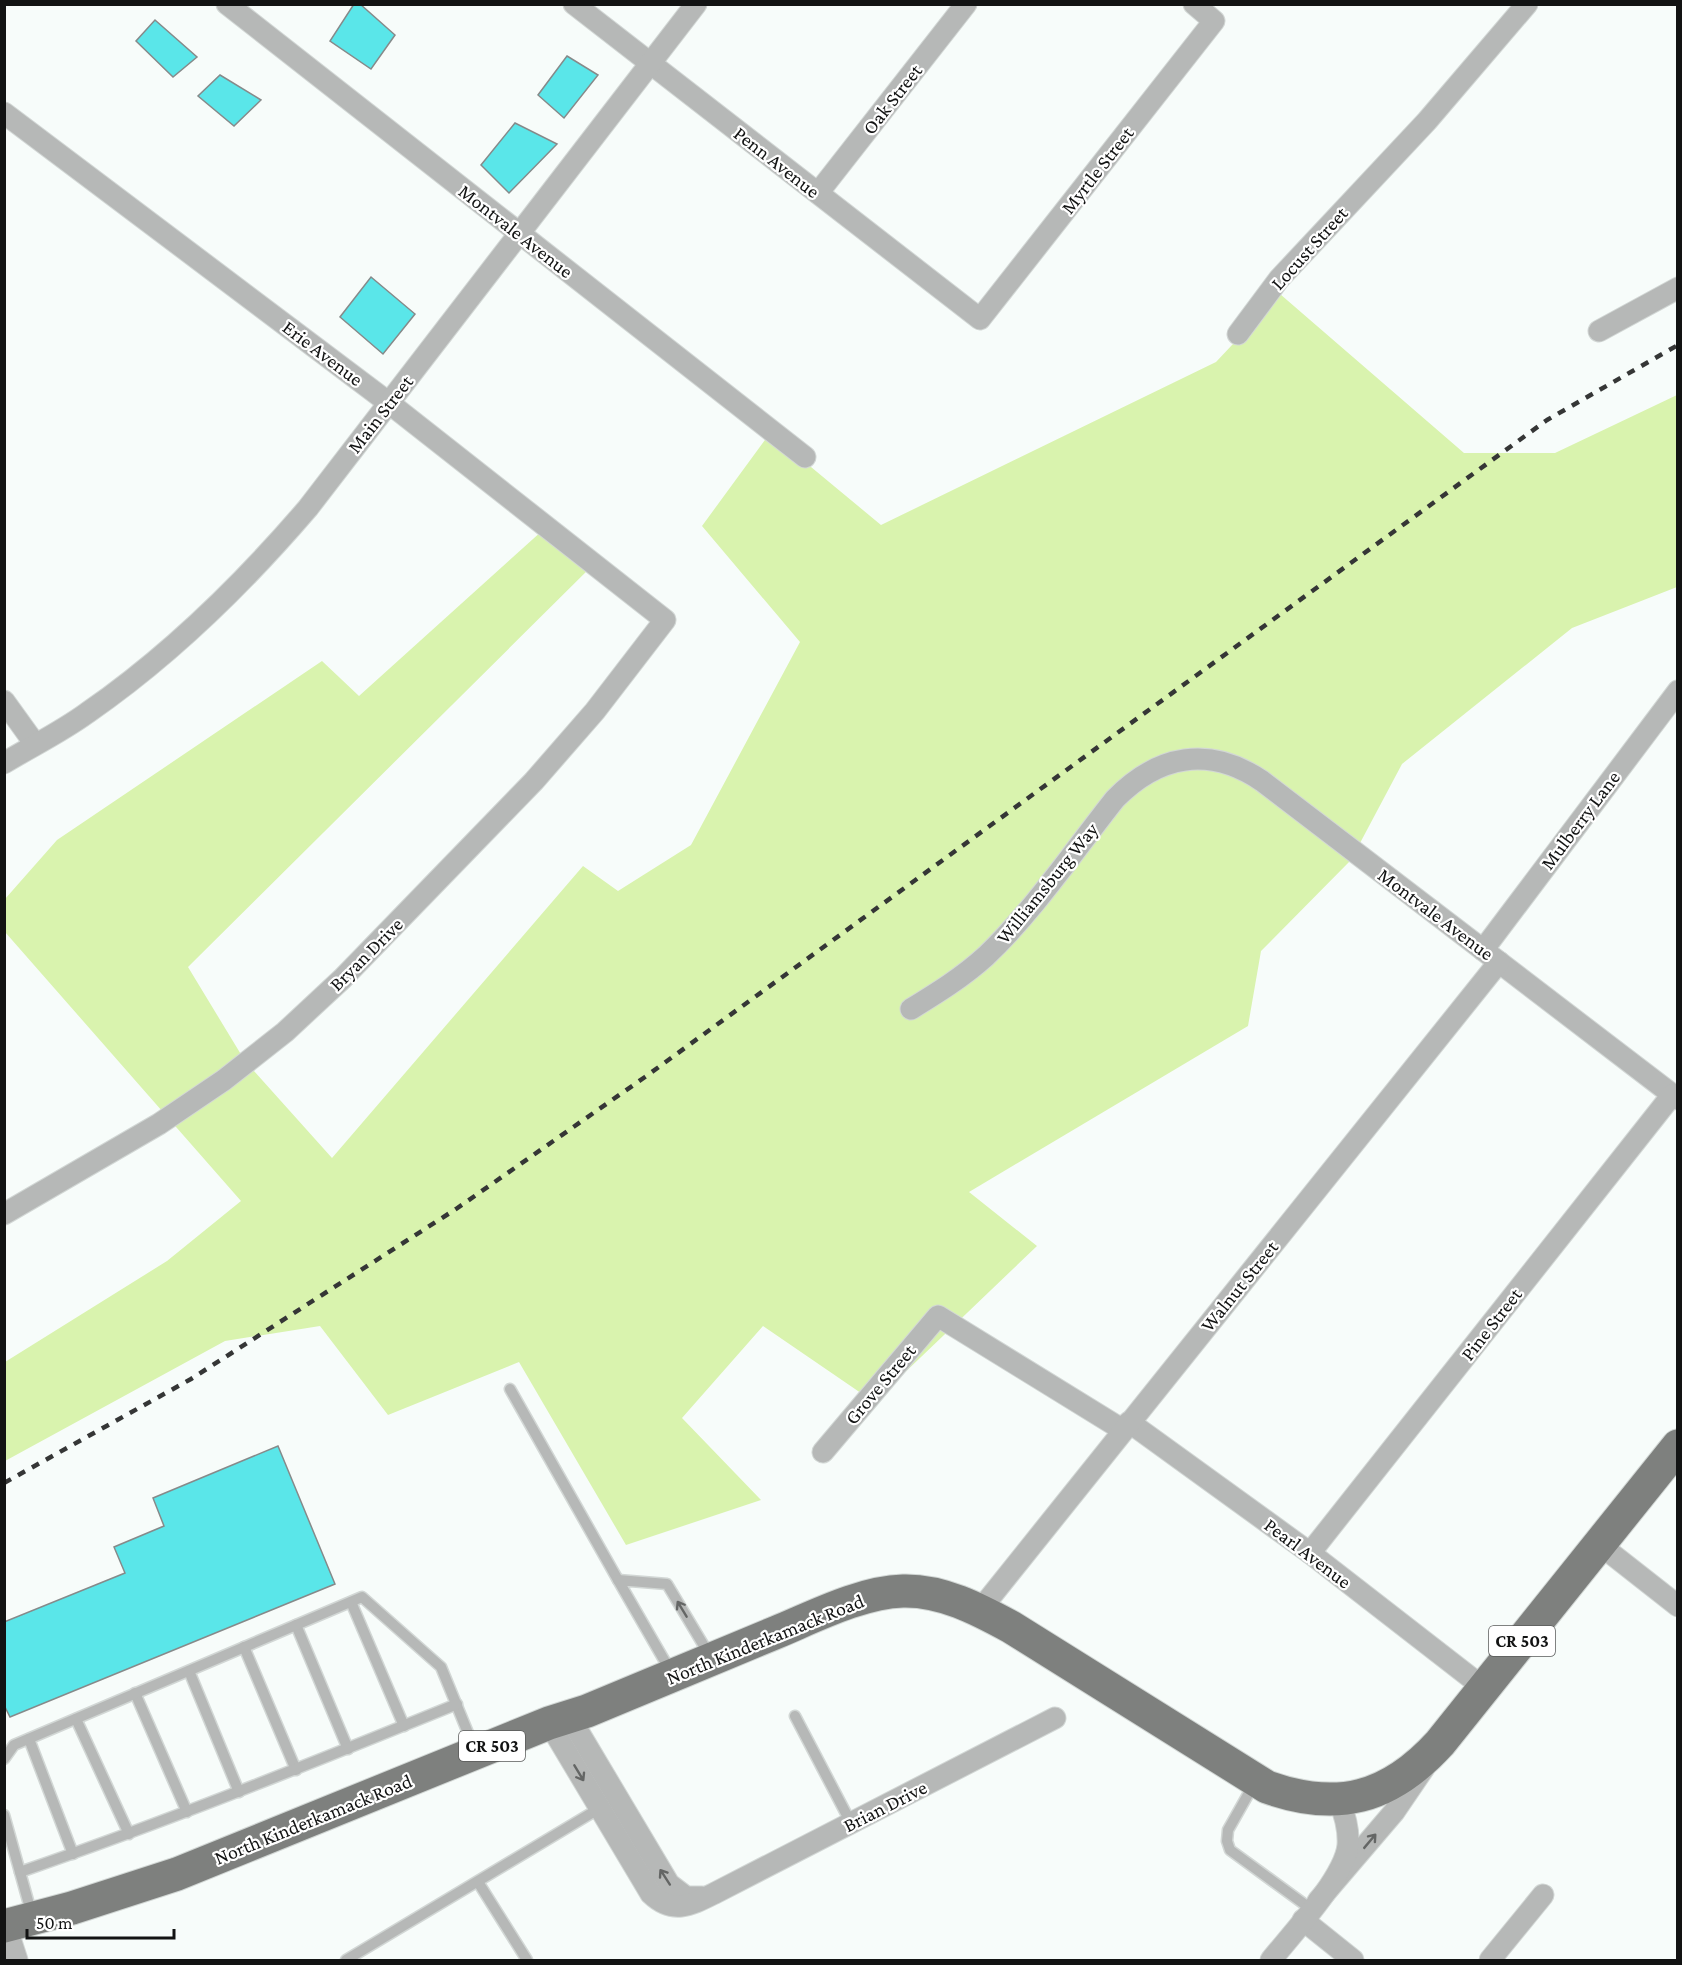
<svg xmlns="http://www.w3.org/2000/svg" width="1682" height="1965" viewBox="0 0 1682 1965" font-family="'Crimson Pro',serif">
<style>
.green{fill:#d9f3ae}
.building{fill:#5ae6e9;stroke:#868a8a;stroke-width:1.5}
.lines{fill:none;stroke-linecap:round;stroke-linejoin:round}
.service-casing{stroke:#d2d7d5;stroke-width:13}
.minor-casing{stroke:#d2d7d5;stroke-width:23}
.primary-casing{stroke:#d2d7d5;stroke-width:35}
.service{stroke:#b6b8b7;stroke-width:10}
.minor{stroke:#b6b8b7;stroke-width:21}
.primary{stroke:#7e807e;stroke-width:33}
.rail{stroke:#353636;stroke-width:4.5;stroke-dasharray:8 8;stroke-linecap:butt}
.oneway{stroke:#646665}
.labels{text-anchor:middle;stroke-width:4.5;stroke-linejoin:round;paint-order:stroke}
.shield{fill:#fff;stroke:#595a5a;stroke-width:1.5}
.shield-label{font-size:18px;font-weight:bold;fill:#121313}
.street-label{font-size:20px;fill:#121313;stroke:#fff}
</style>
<rect width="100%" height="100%" fill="#f7fcfa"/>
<path class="green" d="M1280,294L1464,453H1555L1677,395V587L1572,628L1402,764L1351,860L1261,951L1248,1026L969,1192L1037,1246L874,1402L763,1326L682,1418L761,1500L626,1545L519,1362L388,1415L320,1326L225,1341L5,1461V1362L167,1261L241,1201L5,932V899L57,840L322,661L359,696L543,530L594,564L188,967L245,1061L332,1158L583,866L618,891L691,845L800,642L702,526L770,433L881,525L1216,362Z"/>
<g class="building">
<path d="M354,4H360L395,35L371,69L330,41Z"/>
<path d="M155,20L197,57L173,77L136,41Z"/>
<path d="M567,56L598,75L564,118L538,95Z"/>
<path d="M220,75L261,100L234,126L198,96Z"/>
<path d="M515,123L557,144L509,193L481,165Z"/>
<path d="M371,277L415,314L383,354L340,317Z"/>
<path d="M278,1446L335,1584L10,1717L4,1705V1622L125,1573L114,1547L164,1526L153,1498Z"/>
</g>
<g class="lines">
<g class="service-casing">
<g id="service">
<path d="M510,1389L618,1580"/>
<path d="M351,1602L404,1726"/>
<path d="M296,1625L348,1749"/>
<path d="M244,1647L296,1770"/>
<path d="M189,1671L239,1792"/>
<path d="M671,1672L618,1580L667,1584L710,1656"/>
<path d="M135,1693L187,1812"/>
<path d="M795,1716L851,1823"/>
<path d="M76,1719L129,1834"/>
<path d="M29,1739L73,1854"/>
<path d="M4,1759L14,1745L362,1597L441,1667L475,1750"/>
<path d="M1254,1784L1228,1830L1227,1841L1230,1850L1311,1909"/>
<path d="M4,1815L32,1915"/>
<path d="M20,1872C168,1821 312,1763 457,1704"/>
<path d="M478,1882L527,1960"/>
<path d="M346,1960L600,1808"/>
</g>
</g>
<g class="minor-casing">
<g id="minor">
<path d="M227,4L805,457"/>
<path d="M574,4L980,319L1214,21L1194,4"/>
<path d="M4,113L389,403L665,620L595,711L534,781L342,979L285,1032L224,1080L159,1124L4,1214"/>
<path d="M818,193L966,4"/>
<path d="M1599,331L1678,288"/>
<path d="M1238,334L1279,279L1427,121L1527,4"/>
<path d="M4,701L35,744"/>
<path d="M4,763C32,746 61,732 87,713C171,655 242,585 308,508L696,4"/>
<path d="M1483,950L1678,691"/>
<path d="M911,1009C937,993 963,977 986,956C1035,909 1073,852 1115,799C1158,755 1209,745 1262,781L1678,1099"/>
<path d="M1129,1422L1310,1553L1484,1688"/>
<path d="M823,1452L938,1316L1123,1430"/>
<path d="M1599,1544L1678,1606"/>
<path d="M1310,1553L1672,1095"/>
<path d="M980,1610L1499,962"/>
<path d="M569,1716L669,1884L686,1897H702"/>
<path d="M549,1723L651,1894C673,1915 691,1905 715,1893L1055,1718"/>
<path d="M1318,1901L1394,1812L1424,1768"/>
<path d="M1303,1920L1353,1960"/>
<path d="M6,1926L17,1960"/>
<path d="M1271,1960C1292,1934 1345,1877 1348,1845C1349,1829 1345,1815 1339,1800"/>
<path d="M1490,1960L1543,1895"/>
</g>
</g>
<g class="primary-casing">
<path id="primary" d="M4,1926L72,1908L177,1874L549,1723L587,1711C650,1685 714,1658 777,1632C815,1616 862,1592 903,1591C942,1590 978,1609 1011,1627L1267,1787C1337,1812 1389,1799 1440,1743L1678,1446"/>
</g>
<use href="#service" class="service"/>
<use href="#minor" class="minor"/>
<use href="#primary" class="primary"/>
<path class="rail" d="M4,1483L191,1379L456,1209L645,1077L1547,420L1678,345"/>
</g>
<defs><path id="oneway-shaft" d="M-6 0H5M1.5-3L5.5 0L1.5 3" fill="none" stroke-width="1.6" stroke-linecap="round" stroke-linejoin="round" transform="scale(1.5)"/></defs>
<g class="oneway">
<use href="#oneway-shaft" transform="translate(682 1609) rotate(-121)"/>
<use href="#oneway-shaft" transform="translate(579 1773) rotate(59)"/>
<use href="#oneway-shaft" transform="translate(1370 1841) rotate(-50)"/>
<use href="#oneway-shaft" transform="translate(665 1877) rotate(-123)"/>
</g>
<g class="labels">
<g class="shield">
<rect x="1489" y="1626" width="66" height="30" rx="4.5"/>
<rect x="459" y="1731" width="66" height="30" rx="4.5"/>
</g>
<g class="shield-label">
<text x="1522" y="1647">CR 503</text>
<text x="492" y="1752">CR 503</text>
</g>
<g class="street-label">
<text transform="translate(892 99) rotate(-52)" y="7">Oak Street</text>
<text transform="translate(777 162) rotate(38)" y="7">Penn Avenue</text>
<text transform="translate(1097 170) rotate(-52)" y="7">Myrtle Street</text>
<text transform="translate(516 231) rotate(38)" y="7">Montvale Avenue</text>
<text transform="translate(1309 248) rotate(-48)" y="7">Locust Street</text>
<text transform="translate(323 353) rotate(37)" y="7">Erie Avenue</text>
<text transform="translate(380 414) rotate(-52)" y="7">Main Street</text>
<text transform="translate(1580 820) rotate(-53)" y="7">Mulberry Lane</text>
<text transform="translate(1047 883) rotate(-51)" y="7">Williamsburg Way</text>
<text transform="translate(1436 914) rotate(37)" y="7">Montvale Avenue</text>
<text transform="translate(366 954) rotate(-45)" y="7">Bryan Drive</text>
<text transform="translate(1239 1286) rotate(-51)" y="7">Walnut Street</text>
<text transform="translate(1491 1324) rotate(-52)" y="7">Pine Street</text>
<text transform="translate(880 1384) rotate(-50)" y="7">Grove Street</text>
<text transform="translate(1308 1553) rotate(37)" y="7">Pearl Avenue</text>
<text transform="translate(765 1639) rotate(-22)" y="7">North Kinderkamack Road</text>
<text transform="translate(885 1806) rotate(-27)" y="7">Brian Drive</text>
<text transform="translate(313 1819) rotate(-22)" y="7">North Kinderkamack Road</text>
</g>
</g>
<rect width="1682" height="1965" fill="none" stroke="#121313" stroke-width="12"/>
<path d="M27 1929v9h147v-9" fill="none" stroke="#121313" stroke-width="3"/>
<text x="36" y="1929" font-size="18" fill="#121313" stroke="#ffffff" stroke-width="4.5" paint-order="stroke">50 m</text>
</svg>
